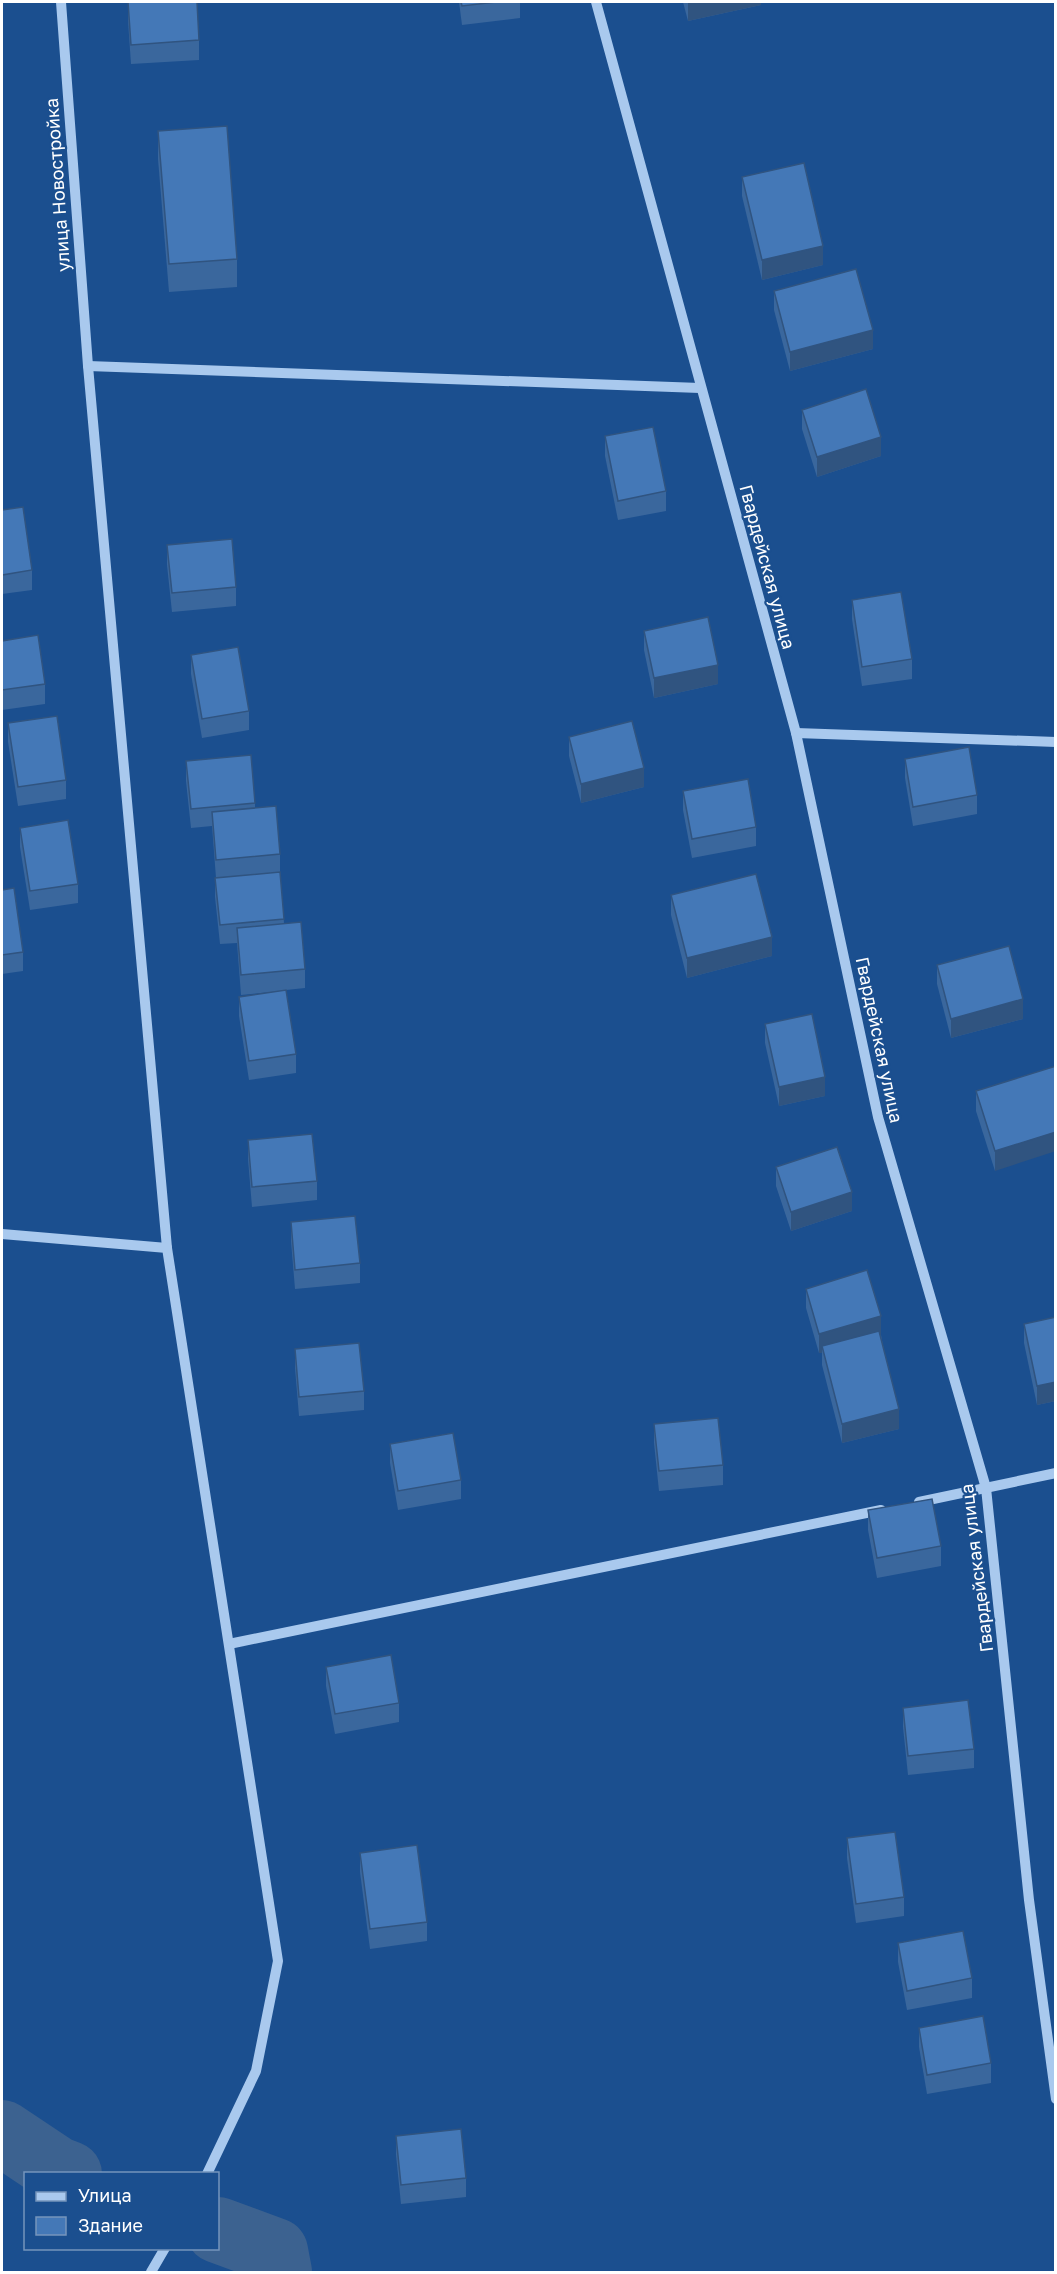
<svg xmlns="http://www.w3.org/2000/svg" width="1057" height="2274" viewBox="0 0 1057 2274" font-family="'Golos Text',sans-serif">
<style>
.lines{fill:none;stroke-linecap:round;stroke-linejoin:round}
.river{stroke:#3c6290;stroke-width:66}
.minor{stroke:#a9c9ee;stroke-width:10}
.wall{fill:#3a679d}
.shaded-wall{fill:#305480}
.building{fill:#4478b7;stroke:#305480;stroke-width:1.5}
.labels{text-anchor:middle;stroke-width:4.5;stroke-linejoin:round;paint-order:stroke}
.street-label{font-size:18px;fill:#fff;stroke:#1b4f8f}
</style>
<rect width="100%" height="100%" fill="#1b4f8f"/>
<g class="lines">
<g class="river">
<path d="M2,2133L56,2169L69,2174"/>
<path d="M218,2230L275,2251L279,2272"/>
</g>
<g class="minor">
<path d="M61,2L88,366L167,1248"/>
<path d="M596,2L796,733L878,1117L986,1488L1029,1900L1056,2099"/>
<path d="M88,366L700,388"/>
<path d="M796,733L1056,742"/>
<path d="M2,1234L167,1248L278,1961L256,2071L207,2174"/>
<path d="M919,1502L1056,1473"/>
<path d="M229,1644L881,1510"/>
<path d="M151,2272L165,2248"/>
</g>
</g>
<g class="wall">
<path d="M128,2L199,40V60L131,64L128,21Z"/>
<path d="M459,2H520V18L462,25Z"/>
<path d="M683,2H761V5L688,21Z"/>
<path d="M158,131L237,259V287L169,292L158,159Z"/>
<path d="M742,177L823,265L762,280L742,196Z"/>
<path d="M774,291L873,349L790,371L774,310Z"/>
<path d="M802,410L881,456L817,477L802,429Z"/>
<path d="M605,436L666,491V511L618,520L605,456Z"/>
<path d="M2,510L32,570V590L2,594Z"/>
<path d="M167,545L236,587V606L172,612L167,565Z"/>
<path d="M852,600L912,659V679L862,686L852,619Z"/>
<path d="M644,631L718,684L654,698L644,650Z"/>
<path d="M2,641L45,684V704L2,710Z"/>
<path d="M191,655L249,711V730L202,738L191,674Z"/>
<path d="M8,723L66,780V799L18,806L8,742Z"/>
<path d="M569,737L644,787L581,803L569,756Z"/>
<path d="M905,759L977,795V814L913,826L905,778Z"/>
<path d="M186,761L255,803V808L280,854V873L284,923L305,969V988L286,990L296,1054V1073L249,1080L239,1016V997L280,991L241,995L237,943L220,944L215,897V878H216L212,826L191,828L186,781Z"/>
<path d="M683,791L756,827V846L692,858L683,810Z"/>
<path d="M20,828L78,884V903L30,910L20,847Z"/>
<path d="M2,890L23,952V971L2,974Z"/>
<path d="M671,895L772,956L687,978L671,915Z"/>
<path d="M937,965L1023,1019L951,1038L937,984Z"/>
<path d="M765,1024L825,1096L779,1106L765,1043Z"/>
<path d="M1056,1066L995,1171L976,1111V1091Z"/>
<path d="M248,1140L317,1181V1200L252,1207L248,1159Z"/>
<path d="M776,1167L852,1211L791,1231L776,1186Z"/>
<path d="M291,1222L360,1263V1283L295,1289L291,1241Z"/>
<path d="M806,1289L881,1335L899,1429L842,1443L822,1365V1353H819L806,1308Z"/>
<path d="M1056,1317V1401L1037,1405L1024,1343V1324Z"/>
<path d="M295,1349L364,1391V1410L299,1416L295,1368Z"/>
<path d="M654,1424L723,1465V1485L659,1491L654,1443Z"/>
<path d="M390,1444L461,1480V1499L398,1510L390,1463Z"/>
<path d="M868,1510L941,1546V1566L877,1578L868,1530Z"/>
<path d="M326,1667L399,1703V1722L335,1734L326,1686Z"/>
<path d="M903,1708L974,1749V1768L908,1775L903,1727Z"/>
<path d="M847,1838L904,1897V1916L856,1923L847,1858Z"/>
<path d="M360,1853L427,1922V1941L370,1949L360,1872Z"/>
<path d="M898,1943L972,1978V1998L907,2010L898,1962Z"/>
<path d="M919,2028L991,2063V2083L927,2094L919,2047Z"/>
<path d="M396,2136L466,2178V2197L401,2204L396,2155Z"/>
</g>
<g class="shaded-wall">
<path d="M688,2H761V5L688,21Z"/>
<path d="M823,246V265L762,280V260Z"/>
<path d="M873,330V349L790,371V352Z"/>
<path d="M881,437V456L817,477V457Z"/>
<path d="M718,665V684L654,698V678Z"/>
<path d="M644,768V787L581,803V784Z"/>
<path d="M772,937V956L687,978V958Z"/>
<path d="M1023,999V1019L951,1038V1019Z"/>
<path d="M825,1077V1096L779,1106V1087Z"/>
<path d="M1056,1132V1151L995,1171V1151Z"/>
<path d="M852,1192V1211L791,1231V1212Z"/>
<path d="M881,1316V1335L824,1352L822,1346V1353H819V1334Z"/>
<path d="M1056,1382V1401L1037,1405V1386Z"/>
<path d="M899,1409V1429L842,1443V1424Z"/>
</g>
<g class="building">
<path d="M128,2H197L199,40L131,45Z"/>
<path d="M461,2H496L462,6Z"/>
<path d="M227,126L237,259L169,264L158,131Z"/>
<path d="M804,163L823,246L762,260L742,177Z"/>
<path d="M856,269L873,330L790,352L774,291Z"/>
<path d="M866,389L881,437L817,457L802,410Z"/>
<path d="M653,427L666,491L618,501L605,436Z"/>
<path d="M23,507L32,570L2,575V510Z"/>
<path d="M232,539L236,587L172,593L167,545Z"/>
<path d="M901,592L912,659L862,667L852,600Z"/>
<path d="M708,617L718,665L654,678L644,631Z"/>
<path d="M38,635L45,684L2,690V641Z"/>
<path d="M238,647L249,711L202,719L191,655Z"/>
<path d="M57,716L66,780L18,787L8,723Z"/>
<path d="M632,721L644,768L581,784L569,737Z"/>
<path d="M969,747L977,795L913,807L905,759Z"/>
<path d="M251,755L255,803L191,809L186,761Z"/>
<path d="M748,779L756,827L692,839L683,791Z"/>
<path d="M276,806L280,854L216,860L212,812Z"/>
<path d="M68,820L78,884L30,891L20,828Z"/>
<path d="M280,872L284,919L220,925L215,878Z"/>
<path d="M756,874L772,937L687,958L671,895Z"/>
<path d="M14,888L23,952L2,955V890Z"/>
<path d="M301,922L305,969L241,975L237,928Z"/>
<path d="M1009,946L1023,999L951,1019L937,965Z"/>
<path d="M286,990L296,1054L249,1061L239,997Z"/>
<path d="M812,1014L825,1077L779,1087L765,1024Z"/>
<path d="M1056,1066V1132L995,1151L976,1091Z"/>
<path d="M312,1134L317,1181L252,1187L248,1140Z"/>
<path d="M837,1147L852,1192L791,1212L776,1167Z"/>
<path d="M355,1216L360,1263L295,1270L291,1222Z"/>
<path d="M867,1270L881,1316L819,1334L806,1289Z"/>
<path d="M1056,1317V1382L1037,1386L1024,1324Z"/>
<path d="M879,1331L899,1409L842,1424L822,1346Z"/>
<path d="M359,1343L364,1391L299,1397L295,1349Z"/>
<path d="M718,1418L723,1465L659,1471L654,1424Z"/>
<path d="M453,1433L461,1480L398,1491L390,1444Z"/>
<path d="M932,1499L941,1546L877,1558L868,1510Z"/>
<path d="M391,1655L399,1703L335,1714L326,1667Z"/>
<path d="M968,1700L974,1749L908,1756L903,1708Z"/>
<path d="M895,1832L904,1897L856,1904L847,1838Z"/>
<path d="M417,1845L427,1922L370,1929L360,1853Z"/>
<path d="M963,1931L972,1978L907,1991L898,1943Z"/>
<path d="M983,2016L991,2063L927,2075L919,2028Z"/>
<path d="M461,2129L466,2178L401,2185L396,2136Z"/>
</g>
<g class="labels">
<g class="street-label">
<text transform="translate(58 185) rotate(-94)" y="6">улица Новостройка</text>
<text transform="translate(767 567) rotate(75)" y="6">Гвардейская улица</text>
<text transform="translate(879 1040) rotate(78)" y="6">Гвардейская улица</text>
<text transform="translate(977 1568) rotate(-97)" y="6">Гвардейская улица</text>
</g>
</g>
<rect width="1057" height="2274" fill="none" stroke="#ffffff" stroke-width="6"/>
<rect x="24" y="2172" width="195" height="78" fill="#1b4f8f" stroke="#7695bc" stroke-width="1.5"/>
<rect x="36" y="2192" width="30" height="9" fill="#a9c9ee" stroke="#7695bc" stroke-width="1.5"/>
<text x="78" y="2202" font-size="18" fill="#ffffff">Улица</text>
<rect x="36" y="2217" width="30" height="18" fill="#4478b7" stroke="#7695bc" stroke-width="1.5"/>
<text x="78" y="2232" font-size="18" fill="#ffffff">Здание</text>
</svg>
